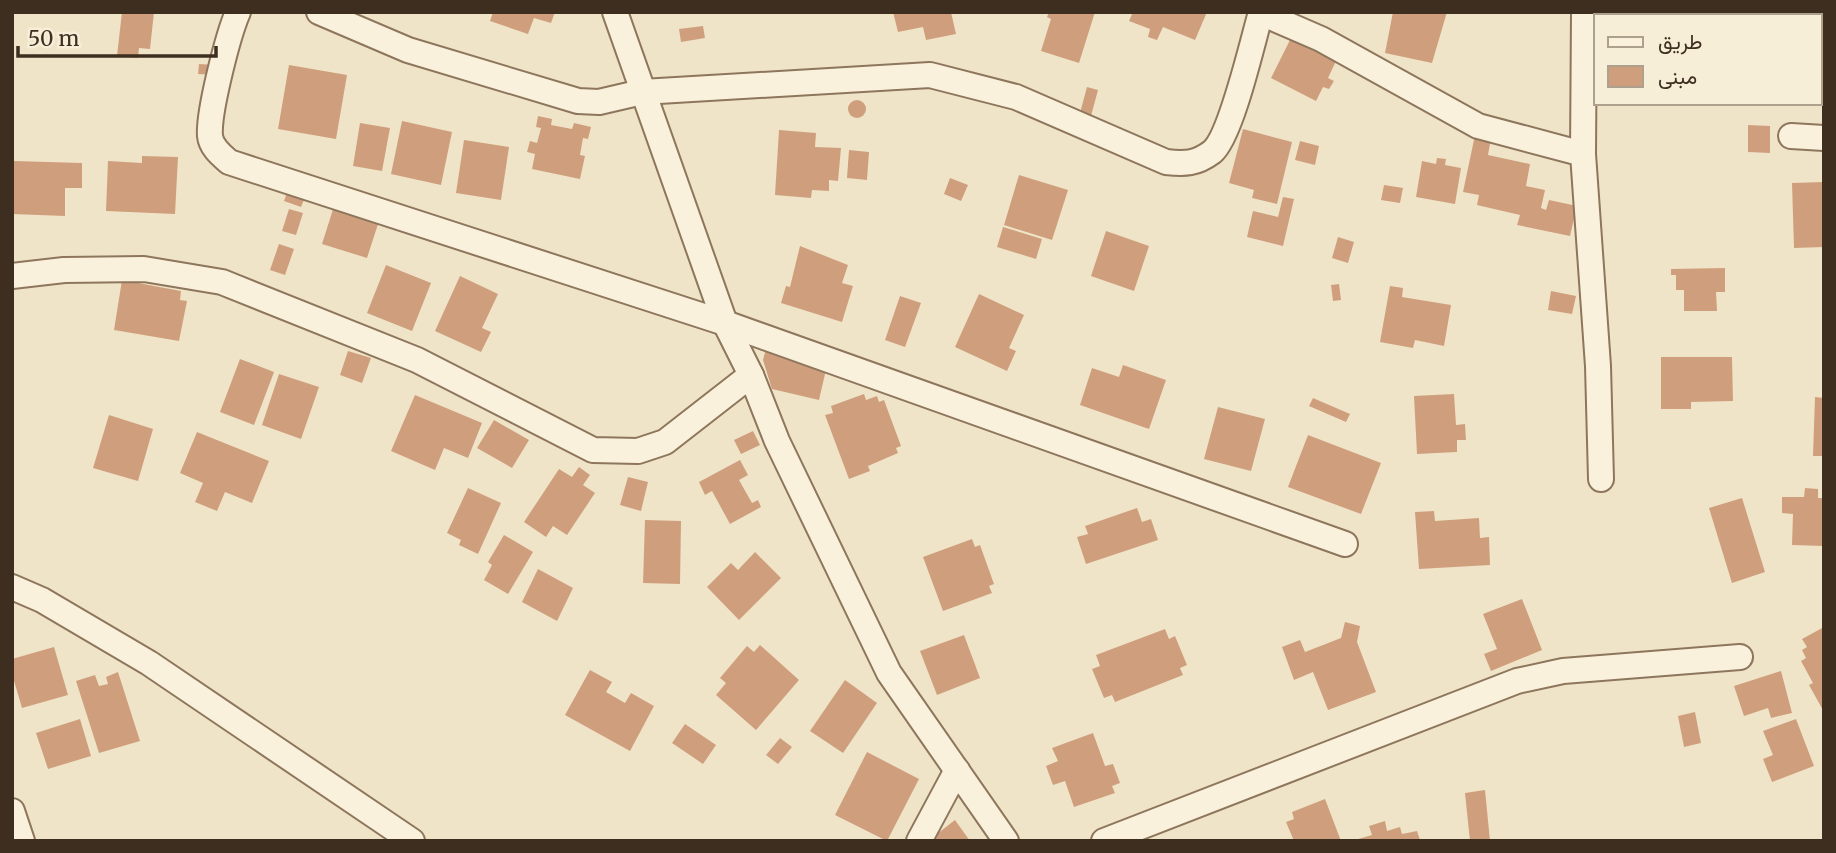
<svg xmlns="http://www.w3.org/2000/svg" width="1836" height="853" viewBox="0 0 1836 853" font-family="Merriweather,Vazirmatn,serif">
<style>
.building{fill:#cf9f7d}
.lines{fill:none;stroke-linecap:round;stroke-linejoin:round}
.street-casing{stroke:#8d765c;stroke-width:28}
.street{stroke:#faf1dc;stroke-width:24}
</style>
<rect width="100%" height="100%" fill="#f0e4c8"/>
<g class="building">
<path d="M122,12H154L150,49L139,48L138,58L117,56Z"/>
<path d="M493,12H555L551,23L534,18L528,34L490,21Z"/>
<path d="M893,12H951L956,34L926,40L923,27L898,32Z"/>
<path d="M1049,12H1095L1079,63L1041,51L1051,19L1047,17Z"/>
<path d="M1133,12H1207L1195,40L1163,27L1157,40L1148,37L1150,29L1129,21Z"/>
<path d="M1393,12H1447L1432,63L1385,53Z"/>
<path d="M1680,12H1728L1732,13V16H1680Z"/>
<path d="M703,26L705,38L681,42L679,29Z"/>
<path d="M1291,38L1336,61L1328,78L1334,81L1329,89L1323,87L1316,101L1271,78Z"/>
<path d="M199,64L216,65L215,75L198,74Z"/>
<path d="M289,65L347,75L336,139L278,129Z"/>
<path d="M1087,87L1098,90L1091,116L1080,113Z"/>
<circle cx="857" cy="109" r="9"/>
<path d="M538,116L552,119L551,125L572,129L574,123L591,127L588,139L583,138L580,155L585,156L580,179L532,169L535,154L527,152L530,141L537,143L541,128L536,127Z"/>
<path d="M402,121L452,132L441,185L391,174Z"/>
<path d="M360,123L390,128L382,171L353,166Z"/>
<path d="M1748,125L1770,126V153L1748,152Z"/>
<path d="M1243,129L1292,142L1277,204L1252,198L1254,190L1229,183Z"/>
<path d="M779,130L816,133L815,147L841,148L838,181L829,180V191L812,190L811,198L775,195Z"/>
<path d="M1475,135L1491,138L1488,155L1530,164L1526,186L1545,190L1541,208L1546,210L1549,200L1577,206L1570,236L1517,225L1520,215L1477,205L1479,195L1463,192Z"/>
<path d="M464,140L509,147L501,200L456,193Z"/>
<path d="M1300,141L1319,146L1315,165L1295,160Z"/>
<path d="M849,150L869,152L867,180L847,178Z"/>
<path d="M142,156L178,157L175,214L106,211L108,161L142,163Z"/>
<path d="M1437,158L1446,159L1445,165L1461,168L1455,204L1416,197L1422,161L1436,164Z"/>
<path d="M14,161L82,163V188H65V216L12,214Z"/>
<path d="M1019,175L1068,190L1052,240L1004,225Z"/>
<path d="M950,178L968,185L961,201L944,194Z"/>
<path d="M1824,182V247L1794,248L1792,183Z"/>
<path d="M290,184L305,197L301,207L284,201Z"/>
<path d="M1384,185L1403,188L1400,203L1381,200Z"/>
<path d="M1283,197L1294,199L1283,246L1247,237L1253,211L1278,217Z"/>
<path d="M335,203L380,218L367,258L322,244Z"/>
<path d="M289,209L303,213L296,235L282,231Z"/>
<path d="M1003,227L1042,239L1036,259L997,247Z"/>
<path d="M1106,231L1149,246L1134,291L1091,276Z"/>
<path d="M1338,237L1354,242L1348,263L1332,258Z"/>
<path d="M279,244L294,249L285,275L270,270Z"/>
<path d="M800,246L848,265L842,283L853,286L842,322L781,303L786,286L790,287Z"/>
<path d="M386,265L431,283L412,331L367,313Z"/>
<path d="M1725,268V292H1716L1717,311H1684V290H1676V275H1671V269Z"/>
<path d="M460,276L498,294L482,328L491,332L481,352L435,331Z"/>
<path d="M122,280L181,291L180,300L187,301L179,341L114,330Z"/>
<path d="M1339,284L1341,300L1333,301L1331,285Z"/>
<path d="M1390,286L1403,288L1402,297L1451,305L1444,346L1415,340L1413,348L1380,342Z"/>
<path d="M1551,291L1576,296L1572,314L1548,310Z"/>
<path d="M979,294L1024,315L1009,348L1016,351L1007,371L955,347Z"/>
<path d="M900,296L921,303L905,347L885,340Z"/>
<path d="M767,345L828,361L819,400L772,389L763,360Z"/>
<path d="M348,351L371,358L362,383L340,375Z"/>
<path d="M1661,357H1732L1733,401L1691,402V409H1661Z"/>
<path d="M240,359L274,372L254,425L220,412Z"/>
<path d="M1123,365L1166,380L1149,429L1080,405L1092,368L1119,377Z"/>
<path d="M279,374L319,387L301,439L262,425Z"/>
<path d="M864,394L866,400L877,396L879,402L884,400L901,446L896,448L898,453L868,466L870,471L849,479L825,415L833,413L831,406Z"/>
<path d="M1454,394L1456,425L1465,424L1466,440H1457V452L1417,454L1414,396Z"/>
<path d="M415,395L482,423L468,458L444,448L435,470L391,451Z"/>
<path d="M1815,397L1824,398V456H1813Z"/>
<path d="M1313,398L1350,414L1346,422L1309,406Z"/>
<path d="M1218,407L1265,419L1251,471L1204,459Z"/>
<path d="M109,415L153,429L138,481L93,468Z"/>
<path d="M494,420L529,440L512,468L477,448Z"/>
<path d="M753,431L760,445L741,454L734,440Z"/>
<path d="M197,432L269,461L252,503L225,492L217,511L195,502L203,483L180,473Z"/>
<path d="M1308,435L1381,463L1361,514L1288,487Z"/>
<path d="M740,460L748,475L739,480L752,503L758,500L761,507L730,524L712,491L705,495L699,482Z"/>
<path d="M579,467L590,475L583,485L595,493L567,535L553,526L546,537L524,522L559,469L572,477Z"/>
<path d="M628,477L648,482L641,511L620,505Z"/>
<path d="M468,488L501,503L478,554L459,545L461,540L447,533Z"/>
<path d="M1805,488L1818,489V498H1824V546L1792,545L1793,514L1782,513V497H1804Z"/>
<path d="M1742,498L1765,572L1732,583L1709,508Z"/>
<path d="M1137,508L1142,522L1151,519L1158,540L1086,564L1077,537L1088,534L1085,526Z"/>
<path d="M1434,511L1435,521L1479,518L1480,538L1489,537L1490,565L1419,569L1415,512Z"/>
<path d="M645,520L681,521L680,584L643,583Z"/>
<path d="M504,535L533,552L508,594L484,580L492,565L488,562Z"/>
<path d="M972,539L975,547L980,545L994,584L989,586L992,593L943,611L923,557Z"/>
<path d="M755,552L781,578L739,620L707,587L731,563L738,570Z"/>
<path d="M538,569L573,588L557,621L522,602Z"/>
<path d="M1522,599L1542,650L1491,671L1484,654L1497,649L1483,614Z"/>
<path d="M1345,622L1360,626L1357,642L1376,692L1328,710L1313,672L1294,680L1282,647L1300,640L1305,652L1341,638Z"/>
<path d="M1824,627V712L1809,685L1813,683L1801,661L1806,658L1802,650L1807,647L1802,639Z"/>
<path d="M1165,629L1169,639L1175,636L1187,665L1180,668L1183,675L1115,702L1112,695L1104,698L1092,669L1100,666L1096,655Z"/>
<path d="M964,635L980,678L937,695L920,651Z"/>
<path d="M760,645L799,680L756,730L716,695L726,683L720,678L747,646L754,652Z"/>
<path d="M54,647L68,695L22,708L12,674V659Z"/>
<path d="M590,670L612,682L606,692L625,703L631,693L654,706L630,751L565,715Z"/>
<path d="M1781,671L1792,713L1771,718L1768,708L1744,716L1734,686Z"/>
<path d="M118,672L140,741L99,753L76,681L95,675L99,686L108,684L106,677Z"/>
<path d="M845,680L877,703L843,753L810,731Z"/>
<path d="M1695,712L1701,743L1684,747L1678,716Z"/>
<path d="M80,719L91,756L48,769L36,733Z"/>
<path d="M1796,719L1814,766L1772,782L1763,759L1773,755L1763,731Z"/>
<path d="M685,724L716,745L703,764L672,743Z"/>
<path d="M1093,733L1105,766L1113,764L1120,783L1112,786L1115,793L1074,807L1065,781L1053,785L1046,766L1058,761L1052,748Z"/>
<path d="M780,738L792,747L778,764L766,755Z"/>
<path d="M867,752L919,779L887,841L835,815Z"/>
<path d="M1485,790L1490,841H1470L1465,793Z"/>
<path d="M1325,799L1341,841H1294L1286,822L1294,819L1292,812Z"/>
<path d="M955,820L970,841H928Z"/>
<path d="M1385,821L1387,831L1400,827L1402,834L1417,831L1420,840L1351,841L1372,835L1369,826Z"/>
</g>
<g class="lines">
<g class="street-casing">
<g id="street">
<path d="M238,12C228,35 208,113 210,136C211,147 221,155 229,162L725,323L1345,544"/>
<path d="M319,12L408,50L578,101L599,102L642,92L930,75L1016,97L1166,162C1185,164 1196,164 1212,152C1231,137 1253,40 1261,12"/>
<path d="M615,12L725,323L751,375L777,441L889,673L1006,841"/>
<path d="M1261,13L1321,39L1478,126L1583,154L1598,366L1601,479"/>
<path d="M1791,136L1824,138"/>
<path d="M1583,154L1584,12"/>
<path d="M12,276L64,270L144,269L222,282L417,360L593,450L638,451L665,442L751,375"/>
<path d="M12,587L42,600L149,663L412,841"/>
<path d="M12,811L22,841"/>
<path d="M919,841L957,770"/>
<path d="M1104,841L1517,681L1563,671L1740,657"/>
</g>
</g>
<use href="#street" class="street"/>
</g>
<rect width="1836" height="853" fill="none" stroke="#3d2e20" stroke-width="28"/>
<rect x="1594" y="14" width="228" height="91" fill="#f7eed8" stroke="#ada18e" stroke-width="2"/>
<rect x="1608" y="37" width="35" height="10" fill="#faf1dc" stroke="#ada18e" stroke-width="2"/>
<text x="1658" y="49" font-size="21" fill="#3d2e20">طريق</text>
<rect x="1608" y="66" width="35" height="21" fill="#cf9f7d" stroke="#ada18e" stroke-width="2"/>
<text x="1658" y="84" font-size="21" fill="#3d2e20">مبنى</text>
<path d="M18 46v10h198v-10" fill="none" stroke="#3d2e20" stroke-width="3.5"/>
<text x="28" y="46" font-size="21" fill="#3d2e20" stroke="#f7eed8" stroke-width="5" paint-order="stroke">50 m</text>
</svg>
